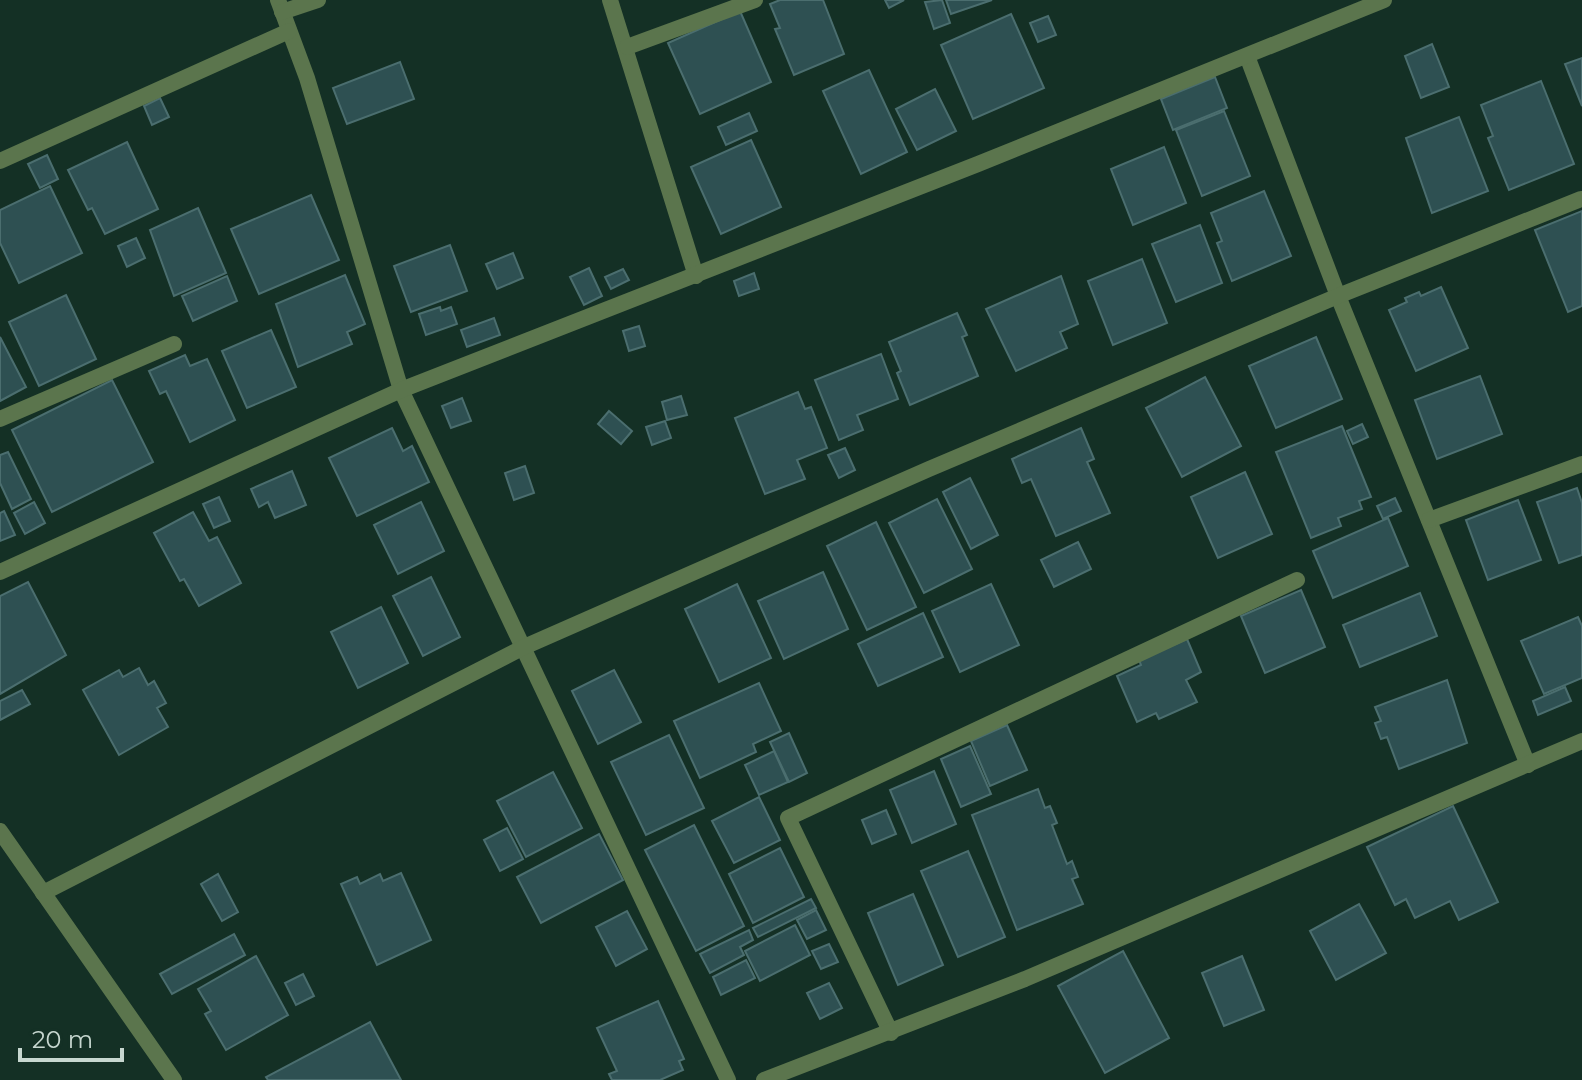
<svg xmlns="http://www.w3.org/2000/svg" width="1582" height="1080" viewBox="0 0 1582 1080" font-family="Montserrat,sans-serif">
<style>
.building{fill:#2e5052;stroke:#4b6e6f;stroke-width:2}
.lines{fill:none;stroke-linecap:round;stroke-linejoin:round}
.minor{stroke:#5b754d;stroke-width:16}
.tertiary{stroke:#5b754d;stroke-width:16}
</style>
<rect width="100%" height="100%" fill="#143025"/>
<g class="building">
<path d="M780,0H823L844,54L794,75L775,29L780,28L770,4Z"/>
<path d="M885,0H904L889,8Z"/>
<path d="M942,0L950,23L934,29L925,2Z"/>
<path d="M946,0H992L951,14Z"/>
<path d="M740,11L771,82L700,114L668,43Z"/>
<path d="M1011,14L1044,88L973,119L941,45Z"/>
<path d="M1048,16L1056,35L1038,42L1030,23Z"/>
<path d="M1432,44L1449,87L1421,98L1405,56Z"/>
<path d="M1582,58V106L1565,64Z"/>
<path d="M400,62L414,99L347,124L333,88Z"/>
<path d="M869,70L907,152L861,174L823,91Z"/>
<path d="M1215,77L1227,108L1173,130L1161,99Z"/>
<path d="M1541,81L1574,164L1509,190L1488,138L1493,136L1481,105Z"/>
<path d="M935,89L956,131L917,150L896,109Z"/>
<path d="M160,98L169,117L152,125L144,106Z"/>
<path d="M1224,111L1250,176L1202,196L1176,130Z"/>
<path d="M749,113L757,131L726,145L718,127Z"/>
<path d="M1459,117L1488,191L1432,213L1406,138Z"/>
<path d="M751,140L781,207L721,234L691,167Z"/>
<path d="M127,142L158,209L105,234L92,208L88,210L68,170Z"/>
<path d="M1164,147L1186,203L1133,225L1111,169Z"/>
<path d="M47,155L58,179L40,188L28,164Z"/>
<path d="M50,186L82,253L19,283L0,243V210Z"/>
<path d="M1264,191L1291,256L1232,281L1217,243L1222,241L1211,213Z"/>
<path d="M311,195L339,260L259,294L231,229Z"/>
<path d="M198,208L226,273L174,296L150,230Z"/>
<path d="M1582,211V306L1568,312L1535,230Z"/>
<path d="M1200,225L1222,283L1176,302L1152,244Z"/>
<path d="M136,238L145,258L127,267L118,246Z"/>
<path d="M450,245L467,291L411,312L394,266Z"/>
<path d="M513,253L523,278L497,289L486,264Z"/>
<path d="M1142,259L1167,323L1113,345L1088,281Z"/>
<path d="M589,268L602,296L584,305L570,277Z"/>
<path d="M623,269L629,280L611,289L605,277Z"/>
<path d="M754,273L759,289L739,296L734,281Z"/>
<path d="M345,275L365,324L347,332L352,344L298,367L276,304Z"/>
<path d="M227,276L237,301L193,321L182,296Z"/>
<path d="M1061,276L1078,324L1060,332L1067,348L1016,371L986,309Z"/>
<path d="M1441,287L1468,348L1416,371L1389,310L1407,302L1405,298L1419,292L1421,296Z"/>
<path d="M66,295L96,359L39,386L9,322Z"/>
<path d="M440,307L441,311L451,307L457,324L426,335L419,314Z"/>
<path d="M957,313L967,335L962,337L978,376L910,405L897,373L901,371L889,342Z"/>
<path d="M494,318L500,335L467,347L461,330Z"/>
<path d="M639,326L645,346L629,351L623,331Z"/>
<path d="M271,330L296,387L247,408L222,351Z"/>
<path d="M0,337L26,387L0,401Z"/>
<path d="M1316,337L1342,399L1276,428L1249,366Z"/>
<path d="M881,354L898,399L857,415L863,430L839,440L815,380Z"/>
<path d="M185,355L190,366L207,359L235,420L190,442L166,391L160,394L149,371Z"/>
<path d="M1480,376L1502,434L1437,459L1415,400Z"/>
<path d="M1205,377L1241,446L1182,477L1146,408Z"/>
<path d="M112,380L153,462L52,512L12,430Z"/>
<path d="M798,392L805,409L811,407L827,448L797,460L805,479L765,494L735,418Z"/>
<path d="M681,396L687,415L667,420L662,402Z"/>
<path d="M462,398L471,421L451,428L442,406Z"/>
<path d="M609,411L632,431L621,444L598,424Z"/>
<path d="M665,421L671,438L652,445L646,427Z"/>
<path d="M1362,424L1368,437L1353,444L1347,431Z"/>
<path d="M1342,426L1371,497L1359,501L1362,509L1338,518L1341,526L1311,538L1276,452Z"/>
<path d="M392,428L403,451L412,446L429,482L357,516L329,458Z"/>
<path d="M1081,428L1094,459L1087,462L1110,513L1056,536L1031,479L1022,483L1012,459Z"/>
<path d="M845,448L855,470L839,478L828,455Z"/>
<path d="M8,452L31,499L12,509L0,483V455Z"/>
<path d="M525,466L534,493L514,500L505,473Z"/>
<path d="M292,471L306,505L275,518L268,502L259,507L251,489Z"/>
<path d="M1245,472L1272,534L1218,558L1191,497Z"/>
<path d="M970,478L998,535L971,549L943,492Z"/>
<path d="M1577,488L1582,503V555L1559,563L1537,502Z"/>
<path d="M219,497L230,521L214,528L203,504Z"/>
<path d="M1395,498L1401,511L1383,519L1377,506Z"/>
<path d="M937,499L972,569L924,593L889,523Z"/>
<path d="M1518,500L1541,560L1488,580L1466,520Z"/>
<path d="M34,502L45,523L25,534L14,513Z"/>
<path d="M421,502L444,551L398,574L374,525Z"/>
<path d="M4,511L15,535L0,541V513Z"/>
<path d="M193,512L209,541L217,537L241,583L199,606L184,579L180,581L154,533Z"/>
<path d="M1388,518L1408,566L1333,598L1313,551Z"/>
<path d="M876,522L916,607L867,630L827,546Z"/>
<path d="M1078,542L1091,569L1054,587L1041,560Z"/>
<path d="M823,572L848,629L784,659L758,601Z"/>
<path d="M431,577L460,637L423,656L393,596Z"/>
<path d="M28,582L66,655L0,694V596Z"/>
<path d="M737,584L771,658L719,682L685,609Z"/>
<path d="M991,584L1019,645L960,672L932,611Z"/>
<path d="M1301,590L1325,647L1265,673L1241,616Z"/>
<path d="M1420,593L1437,636L1360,667L1343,625Z"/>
<path d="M381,607L408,663L358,688L331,632Z"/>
<path d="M923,613L943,657L878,686L858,644Z"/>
<path d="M1578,617L1582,626V678L1544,694L1521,641Z"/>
<path d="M1187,639L1201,672L1186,680L1197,702L1159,719L1156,713L1137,722L1117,676L1141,665L1139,660Z"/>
<path d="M139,668L148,685L154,681L166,703L157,708L168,727L119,755L83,690L119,670L123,677Z"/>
<path d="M614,670L641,722L598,744L572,691Z"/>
<path d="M1447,680L1467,743L1399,769L1387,737L1381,739L1375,723L1381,721L1375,707Z"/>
<path d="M759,683L781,731L753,744L756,752L700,778L674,721Z"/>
<path d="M1565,687L1571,701L1538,715L1533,701Z"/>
<path d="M22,690L30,704L0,720V701Z"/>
<path d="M1007,725L1027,770L990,786L971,741Z"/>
<path d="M789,733L807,773L789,782L770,742Z"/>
<path d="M669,735L704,808L646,835L611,762Z"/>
<path d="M970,746L991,794L961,807L941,759Z"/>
<path d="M774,751L788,782L759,795L745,765Z"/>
<path d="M934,771L956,824L912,843L890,790Z"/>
<path d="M553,772L582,828L526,857L497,801Z"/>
<path d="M1038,789L1045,808L1050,806L1057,823L1052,825L1067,864L1072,861L1078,877L1072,879L1083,904L1017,930L972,815Z"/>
<path d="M759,797L780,840L734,863L712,821Z"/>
<path d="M1453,806L1498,902L1459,920L1450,901L1415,918L1406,899L1395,905L1367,847Z"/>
<path d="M886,810L896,834L872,844L862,820Z"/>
<path d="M694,825L744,926L696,951L645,850Z"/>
<path d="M507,828L523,859L500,871L484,840Z"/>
<path d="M599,834L623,880L541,923L517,877Z"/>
<path d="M780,848L804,897L753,923L729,874Z"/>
<path d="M968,851L1005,937L958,957L921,871Z"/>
<path d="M401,873L431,940L377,965L341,884L357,877L360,884L380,874L383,881Z"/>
<path d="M218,874L238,912L222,921L201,884Z"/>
<path d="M913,894L943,965L898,985L868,913Z"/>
<path d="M811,899L816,908L758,937L753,928Z"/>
<path d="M1359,904L1386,953L1336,980L1310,931Z"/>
<path d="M816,910L826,930L807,939L797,920Z"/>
<path d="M627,911L647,949L616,966L596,927Z"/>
<path d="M795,925L810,955L760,981L745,951Z"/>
<path d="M749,930L753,940L740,947L744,955L710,973L700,954Z"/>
<path d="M234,934L245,955L172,994L160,974Z"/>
<path d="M829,944L838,962L821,969L812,951Z"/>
<path d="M1123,951L1169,1038L1105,1073L1058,986Z"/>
<path d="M256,956L288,1015L226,1050L205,1014L211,1011L198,989Z"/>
<path d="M1242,956L1264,1010L1224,1026L1202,973Z"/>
<path d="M746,960L755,978L721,995L713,977Z"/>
<path d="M303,974L314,996L296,1005L285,983Z"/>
<path d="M829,983L842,1008L820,1019L807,993Z"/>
<path d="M658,1001L684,1059L679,1061L683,1070L660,1080H612L609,1074L617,1071L597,1028Z"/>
<path d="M370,1022L401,1080H268L266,1077Z"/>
</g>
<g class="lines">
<g class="minor">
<path d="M278,0L307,78L401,390L728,1080"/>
<path d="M610,0L696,276"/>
<path d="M282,12L318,0"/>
<path d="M627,47L755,0"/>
<path d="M1247,56L1338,296L1528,765"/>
<path d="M0,161L289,31"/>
<path d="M0,419L174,344"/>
<path d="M1429,520L1582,464"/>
<path d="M0,572L401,390L978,164L1384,0"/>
<path d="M43,893L524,647L929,469L1338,296L1581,199"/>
<path d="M891,1033L788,818L1297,580"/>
<path d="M764,1080L1025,979L1582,741"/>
</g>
<path class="tertiary" d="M0,831L174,1080"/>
</g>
<path d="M20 1048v12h102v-12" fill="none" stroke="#c7d7d0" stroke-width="4"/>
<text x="32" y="1048" font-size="24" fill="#c7d7d0" stroke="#143025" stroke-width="6" paint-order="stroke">20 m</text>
</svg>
